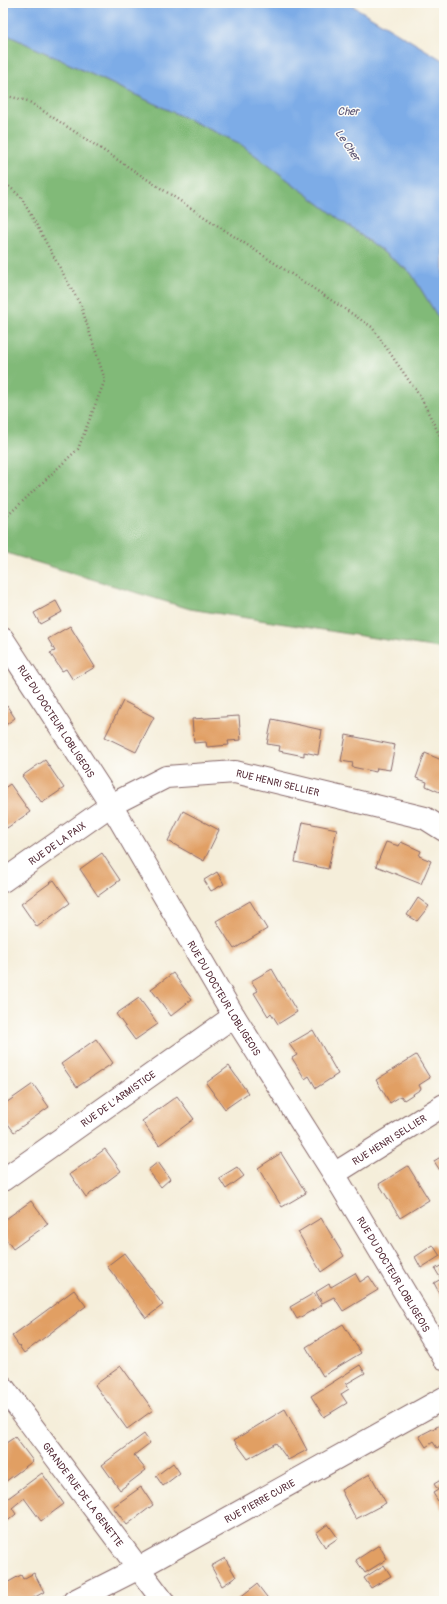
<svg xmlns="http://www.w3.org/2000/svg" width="447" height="1604" viewBox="0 0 447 1604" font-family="Pangolin,sans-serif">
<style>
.forest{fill:#81ba78;stroke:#666c52}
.water{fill:#7dace7;stroke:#646689}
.building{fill:#e19f64}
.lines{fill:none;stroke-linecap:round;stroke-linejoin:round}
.minor-casing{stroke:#866768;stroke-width:24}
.path{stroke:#866768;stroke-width:2.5;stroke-dasharray:1 3;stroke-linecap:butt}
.minor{stroke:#fff;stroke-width:22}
.labels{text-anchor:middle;stroke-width:3;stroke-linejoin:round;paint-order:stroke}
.street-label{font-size:10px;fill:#4a1f2b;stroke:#fdfcf7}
.water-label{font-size:11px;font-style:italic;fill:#5e5776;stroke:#fdfcf7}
</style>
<rect width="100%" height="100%" fill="#fdfcf7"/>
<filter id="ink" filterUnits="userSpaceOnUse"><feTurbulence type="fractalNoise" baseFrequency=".025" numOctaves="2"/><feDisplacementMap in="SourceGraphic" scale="8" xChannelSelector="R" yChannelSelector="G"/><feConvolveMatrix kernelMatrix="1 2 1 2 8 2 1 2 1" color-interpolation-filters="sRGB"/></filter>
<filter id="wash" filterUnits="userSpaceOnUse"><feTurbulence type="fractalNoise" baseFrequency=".012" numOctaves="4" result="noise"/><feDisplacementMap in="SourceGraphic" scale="16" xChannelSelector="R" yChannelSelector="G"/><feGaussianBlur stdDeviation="0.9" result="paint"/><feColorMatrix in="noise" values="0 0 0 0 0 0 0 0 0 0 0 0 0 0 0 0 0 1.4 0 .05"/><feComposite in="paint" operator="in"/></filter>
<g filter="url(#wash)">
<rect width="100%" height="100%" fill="#f5eeda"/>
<path class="forest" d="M3,33L239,143L411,273L444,327V649L190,609L3,552Z"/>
<path class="water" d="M3,3H348L444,61V327L411,273L239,143L3,33Z"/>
<g id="blocks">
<g class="building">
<path d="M56,601L62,612L40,624L34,613Z"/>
<path d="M70,626L95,667L73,680L66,669L62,671L50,653L55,651L48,639Z"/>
<path d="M123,701L154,717L136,752L105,737Z"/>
<path d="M7,706L15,718L3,727V709Z"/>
<path d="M239,716L241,740L228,741L229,745L207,747L206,742L194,743L192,719Z"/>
<path d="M272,719L322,730L318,755L304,752V756L279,751L280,746L267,744Z"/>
<path d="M346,735L395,745L390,770L377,768L376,772L352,767L353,763L341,761Z"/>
<path d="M425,753L444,761V794L426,786L427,782L416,778Z"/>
<path d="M45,760L64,788L42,803L22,776Z"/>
<path d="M10,784L30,812L7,828L3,822V789Z"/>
<path d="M183,811L219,830L204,861L168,841Z"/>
<path d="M303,822L337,829L328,869L295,862Z"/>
<path d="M386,842L399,846L401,842L421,851L419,856L431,861L421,884L376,866Z"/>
<path d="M102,853L120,880L98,896L80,869Z"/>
<path d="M217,872L224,884L211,891L204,880Z"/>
<path d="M54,880L70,903L37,927L21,904Z"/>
<path d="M418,898L429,906L417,921L407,915Z"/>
<path d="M250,901L267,929L234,949L216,921Z"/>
<path d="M272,969L297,1012L278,1024L271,1013L268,1016L254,993L258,991L251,981Z"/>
<path d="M173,973L192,999L171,1016L151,989Z"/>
<path d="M139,998L158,1024L135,1040L116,1014Z"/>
<path d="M313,1030L338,1074L316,1088L309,1076L305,1079L292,1058L297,1055L289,1044Z"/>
<path d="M96,1039L113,1063L77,1087L61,1064Z"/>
<path d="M416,1055L430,1078L419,1085L421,1089L404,1100L401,1096L390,1103L376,1080Z"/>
<path d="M229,1066L248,1093L225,1109L206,1083Z"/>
<path d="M33,1084L49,1107L14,1132L3,1117V1105Z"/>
<path d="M177,1096L194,1119L159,1145L142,1121Z"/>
<path d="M105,1149L121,1171L86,1197L70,1174Z"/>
<path d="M281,1153L306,1193L282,1207L258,1168Z"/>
<path d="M444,1155V1177L434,1161Z"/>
<path d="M158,1162L170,1179L161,1187L148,1170Z"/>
<path d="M408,1166L429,1200L400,1218L379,1184Z"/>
<path d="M237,1167L244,1176L226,1189L219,1178Z"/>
<path d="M31,1201L48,1224L13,1249L3,1235V1221Z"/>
<path d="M321,1218L344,1256L321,1272L298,1232Z"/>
<path d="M433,1245L440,1256L421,1268L415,1257Z"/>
<path d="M124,1253L163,1305L146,1318L107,1266Z"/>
<path d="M444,1264V1302L434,1283L441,1279L435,1269Z"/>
<path d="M355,1273L360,1282L369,1276L378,1290L343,1311L334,1297L322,1303L316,1292L329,1284L331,1287Z"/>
<path d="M74,1290L86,1306L24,1353L12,1336Z"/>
<path d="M314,1293L322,1305L297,1319L290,1307Z"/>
<path d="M343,1324L361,1353L323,1376L306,1347Z"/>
<path d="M360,1365L365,1373L346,1384L349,1389L341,1394L347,1403L324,1417L311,1396Z"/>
<path d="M121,1366L153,1410L127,1429L95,1385Z"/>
<path d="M285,1409L307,1450L288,1460L276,1443L248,1459L234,1440Z"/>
<path d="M444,1423V1443L437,1448L433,1442L426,1447L419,1436Z"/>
<path d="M144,1434L150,1443L134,1455L146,1470L120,1490L102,1465Z"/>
<path d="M15,1437L33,1461L5,1482L3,1479V1445Z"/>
<path d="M173,1463L180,1473L163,1486L156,1476Z"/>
<path d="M42,1473L64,1504L41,1521L24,1498L12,1508L16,1514L3,1525V1502Z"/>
<path d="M370,1474L386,1503L356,1519L341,1490Z"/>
<path d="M444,1478V1511L433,1493L438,1490L434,1484Z"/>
<path d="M141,1487L153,1505L127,1525L113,1507Z"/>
<path d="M328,1524L338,1538L325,1547L316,1533Z"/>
<path d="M379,1545L387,1559L365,1573L356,1560Z"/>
<path d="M225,1558L236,1577L222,1586L211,1566Z"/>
<path d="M384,1565L391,1576L371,1588L364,1578Z"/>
<path d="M34,1573L44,1592L28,1601H3V1585L21,1575L23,1579Z"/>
<path d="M257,1584L270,1601H235Z"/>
</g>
</g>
</g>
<g filter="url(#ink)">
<use href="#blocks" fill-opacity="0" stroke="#866768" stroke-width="1"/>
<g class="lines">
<g class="minor-casing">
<g id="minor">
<path id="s1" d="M3,639L111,805L234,1016L334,1174L444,1358"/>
<path id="s2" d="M3,881L111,805L166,777L235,772L425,818L444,830"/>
<path id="s3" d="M334,1174L444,1105"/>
<path id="s4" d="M3,1180L234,1016"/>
<path id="s5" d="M3,1387L163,1601"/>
<path id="s6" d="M74,1601L139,1568L444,1398"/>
</g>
</g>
<g class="path">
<path d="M3,95L28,101L372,327L421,398L444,444"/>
<path d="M3,181L21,197L81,306L105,380L78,449L3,520"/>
</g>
<use href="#minor" class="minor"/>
</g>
</g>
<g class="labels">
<g class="street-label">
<text dy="4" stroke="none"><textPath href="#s1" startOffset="98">RUE DU DOCTEUR LOBLIGEOIS</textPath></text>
<text dy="4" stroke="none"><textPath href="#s2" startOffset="307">RUE HENRI SELLIER</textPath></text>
<text dy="4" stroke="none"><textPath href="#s2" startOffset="66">RUE DE LA PAIX</textPath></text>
<text dy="4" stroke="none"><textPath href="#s1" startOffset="422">RUE DU DOCTEUR LOBLIGEOIS</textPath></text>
<text dy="4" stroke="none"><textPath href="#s4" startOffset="141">RUE DE L'ARMISTICE</textPath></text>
<text dy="4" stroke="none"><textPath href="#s3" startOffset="65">RUE HENRI SELLIER</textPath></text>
<text dy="4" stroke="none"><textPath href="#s1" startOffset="746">RUE DU DOCTEUR LOBLIGEOIS</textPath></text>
<text dy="4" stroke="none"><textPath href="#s5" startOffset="134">GRANDE RUE DE LA GENETTE</textPath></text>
<text dy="4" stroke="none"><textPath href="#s6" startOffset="211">RUE PIERRE CURIE</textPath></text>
</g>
<g class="water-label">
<text x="348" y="115">Cher</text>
<text transform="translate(348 145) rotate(56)" y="4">Le Cher</text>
</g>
</g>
<rect width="447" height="1604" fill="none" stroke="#fdfcf7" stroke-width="16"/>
</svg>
